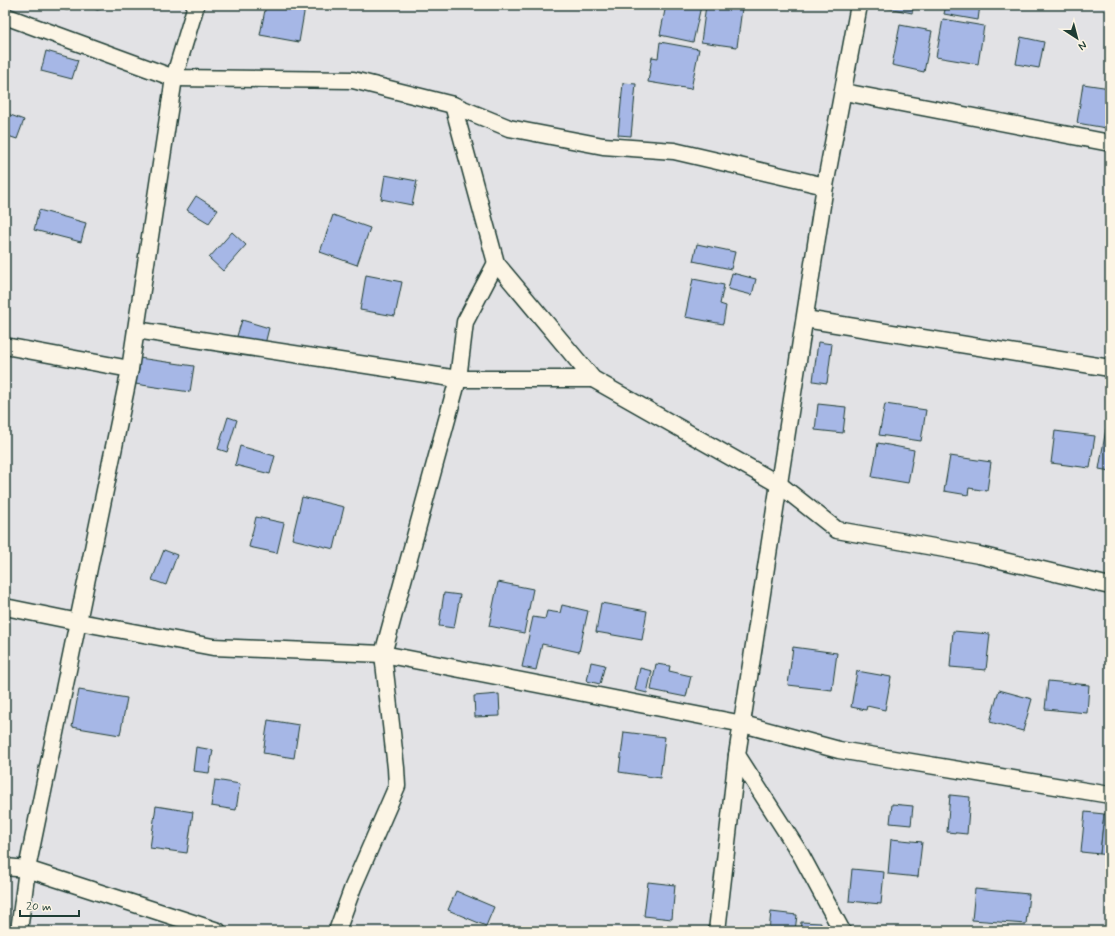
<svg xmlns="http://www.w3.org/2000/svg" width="1115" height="936" viewBox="0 0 1115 936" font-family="Mynerve,sans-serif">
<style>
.building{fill:#a6b7e6;stroke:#1f3d34}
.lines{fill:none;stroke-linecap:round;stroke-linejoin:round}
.minor-casing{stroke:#1f3d34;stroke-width:19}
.minor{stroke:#fcf5e5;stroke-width:16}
</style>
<rect width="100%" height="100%" fill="#e2e2e5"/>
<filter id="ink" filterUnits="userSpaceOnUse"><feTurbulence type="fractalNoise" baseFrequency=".025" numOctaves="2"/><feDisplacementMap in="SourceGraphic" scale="8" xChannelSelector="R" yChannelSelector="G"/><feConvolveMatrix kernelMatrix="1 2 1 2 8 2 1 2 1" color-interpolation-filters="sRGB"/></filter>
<g filter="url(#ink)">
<g class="building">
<path d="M59,5H74L69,10H65Z"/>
<path d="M91,5H105L101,9L97,10L92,7Z"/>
<path d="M266,5H293L305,7L299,42L260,35Z"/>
<path d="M666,5H694L701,6L693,42L660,35Z"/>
<path d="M706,5L742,8L737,47L701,42Z"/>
<path d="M874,5H914L912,13Z"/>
<path d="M946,5H980L978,20L944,14Z"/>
<path d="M943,19L984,26L978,64L936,57Z"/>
<path d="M900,25L932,31L924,72L892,65Z"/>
<path d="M1021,37L1044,42L1039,68L1016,64Z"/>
<path d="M660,42L699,49L691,89L648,82L652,57L658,58Z"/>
<path d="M46,51L78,60L72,79L41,71Z"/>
<path d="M623,83L636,84L631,136L618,135Z"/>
<path d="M1083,84L1110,88V104L1106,128L1077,123Z"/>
<path d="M5,113L24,120L17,139L5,135Z"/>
<path d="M385,175L417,181L412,205L381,199Z"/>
<path d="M196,196L218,210L209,223L187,210Z"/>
<path d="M39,210L86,223L81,242L34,230Z"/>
<path d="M333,215L370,228L357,265L320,252Z"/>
<path d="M232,232L246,245L223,271L209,258Z"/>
<path d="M697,244L735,252L731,269L693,261Z"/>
<path d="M732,273L756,279L752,295L728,289Z"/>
<path d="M366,275L402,282L395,316L360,310Z"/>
<path d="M693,279L724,285L720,304L726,306L723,324L685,317Z"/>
<path d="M242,320L269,328L265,344L237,336Z"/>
<path d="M818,342L832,344L827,383L813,381Z"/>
<path d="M139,358L194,366L190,392L135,384Z"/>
<path d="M818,404L846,407L843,433L815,430Z"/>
<path d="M885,404L926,410L921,441L879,435Z"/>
<path d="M228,417L237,420L227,452L218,449Z"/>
<path d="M1106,429L1110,430V471L1099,469Z"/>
<path d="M1055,431L1095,436L1090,468L1051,463Z"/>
<path d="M878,443L914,450L908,483L872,477Z"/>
<path d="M240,446L275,456L270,474L235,465Z"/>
<path d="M950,456L991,462L987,491L969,488L968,495L944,491Z"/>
<path d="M302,497L344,507L334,549L292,539Z"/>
<path d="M256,517L284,523L277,553L249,547Z"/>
<path d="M164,550L177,555L166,585L152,580Z"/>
<path d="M498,582L533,589L524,633L489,626Z"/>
<path d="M444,593L460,595L454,628L439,626Z"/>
<path d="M601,603L647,611L642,640L596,632Z"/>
<path d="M562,605L588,611L579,652L542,644L536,670L522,667L533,617L545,619L547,611L560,613Z"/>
<path d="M953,631L990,634L986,670L950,667Z"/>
<path d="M793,647L837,653L832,690L788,685Z"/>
<path d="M591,662L605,665L600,684L587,681Z"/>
<path d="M656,664L670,666L669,671L691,676L686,697L651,690Z"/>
<path d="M640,668L652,671L647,693L635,690Z"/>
<path d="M857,671L891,677L885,710L867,706L866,710L851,707Z"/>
<path d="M1048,681L1089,685L1087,713L1045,709Z"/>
<path d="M79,690L127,698L120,735L72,727Z"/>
<path d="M999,690L1032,699L1023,731L990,722Z"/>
<path d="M499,694L500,716L475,717L474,696Z"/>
<path d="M268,720L299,725L294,758L263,753Z"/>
<path d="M624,732L665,737L660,778L619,772Z"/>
<path d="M196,747L213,750L209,773L193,771Z"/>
<path d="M215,780L240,784L236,810L211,806Z"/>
<path d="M950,795L970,797L967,834L947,832Z"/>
<path d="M892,804L913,806L911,825L890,823Z"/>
<path d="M156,806L193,812L187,853L150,848Z"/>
<path d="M1085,812L1104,814L1100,854L1081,852Z"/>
<path d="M1104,814H1110V855L1100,854Z"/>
<path d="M891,839L922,842L918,877L888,874Z"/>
<path d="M852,869L884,872L881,904L849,901Z"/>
<path d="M648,882L675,885L672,919L644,916Z"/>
<path d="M975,889L1029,894L1026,924L972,920Z"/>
<path d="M456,891L494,907L486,926L448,910Z"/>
<path d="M771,912L797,915L795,931H769Z"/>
<path d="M801,922L821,923L820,931H800Z"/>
</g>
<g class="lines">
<g class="minor-casing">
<g id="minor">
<path d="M5,16L174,78L353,80L453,105L509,128L603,146L674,151L825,186"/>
<path d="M844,92L1110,143"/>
<path d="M453,105L496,263L593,379L780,485L837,530L979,555L1110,586"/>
<path d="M805,319L1110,368"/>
<path d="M136,330L458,379H593"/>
<path d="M5,346L130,369"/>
<path d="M5,607L79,622L213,647L383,654L743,724L839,750L1110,795"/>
<path d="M737,755L801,855L842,931"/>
<path d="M5,867L27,869L218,931"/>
<path d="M19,931L27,869L130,369L174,78L196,5"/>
<path d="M337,931L353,887L397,786L396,768L383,654L458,379L465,322L496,263"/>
<path d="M717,931L737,755L825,186L859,5"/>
</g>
</g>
<use href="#minor" class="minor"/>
</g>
</g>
<rect width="1115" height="936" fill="none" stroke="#fcf5e5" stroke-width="20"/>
<rect x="10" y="10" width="1095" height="916" fill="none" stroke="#1f3d34" stroke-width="1.5" filter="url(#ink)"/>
<g transform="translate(1077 38) rotate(144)" stroke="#fcf5e5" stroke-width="3" paint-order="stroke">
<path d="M0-3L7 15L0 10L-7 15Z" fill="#1f3d34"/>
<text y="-6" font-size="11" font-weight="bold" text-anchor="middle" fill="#1f3d34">N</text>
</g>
<path d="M20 910v6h59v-6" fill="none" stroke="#1f3d34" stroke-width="2"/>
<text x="26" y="910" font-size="12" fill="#1f3d34" stroke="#fcf5e5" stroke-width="3" paint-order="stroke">20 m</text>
</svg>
